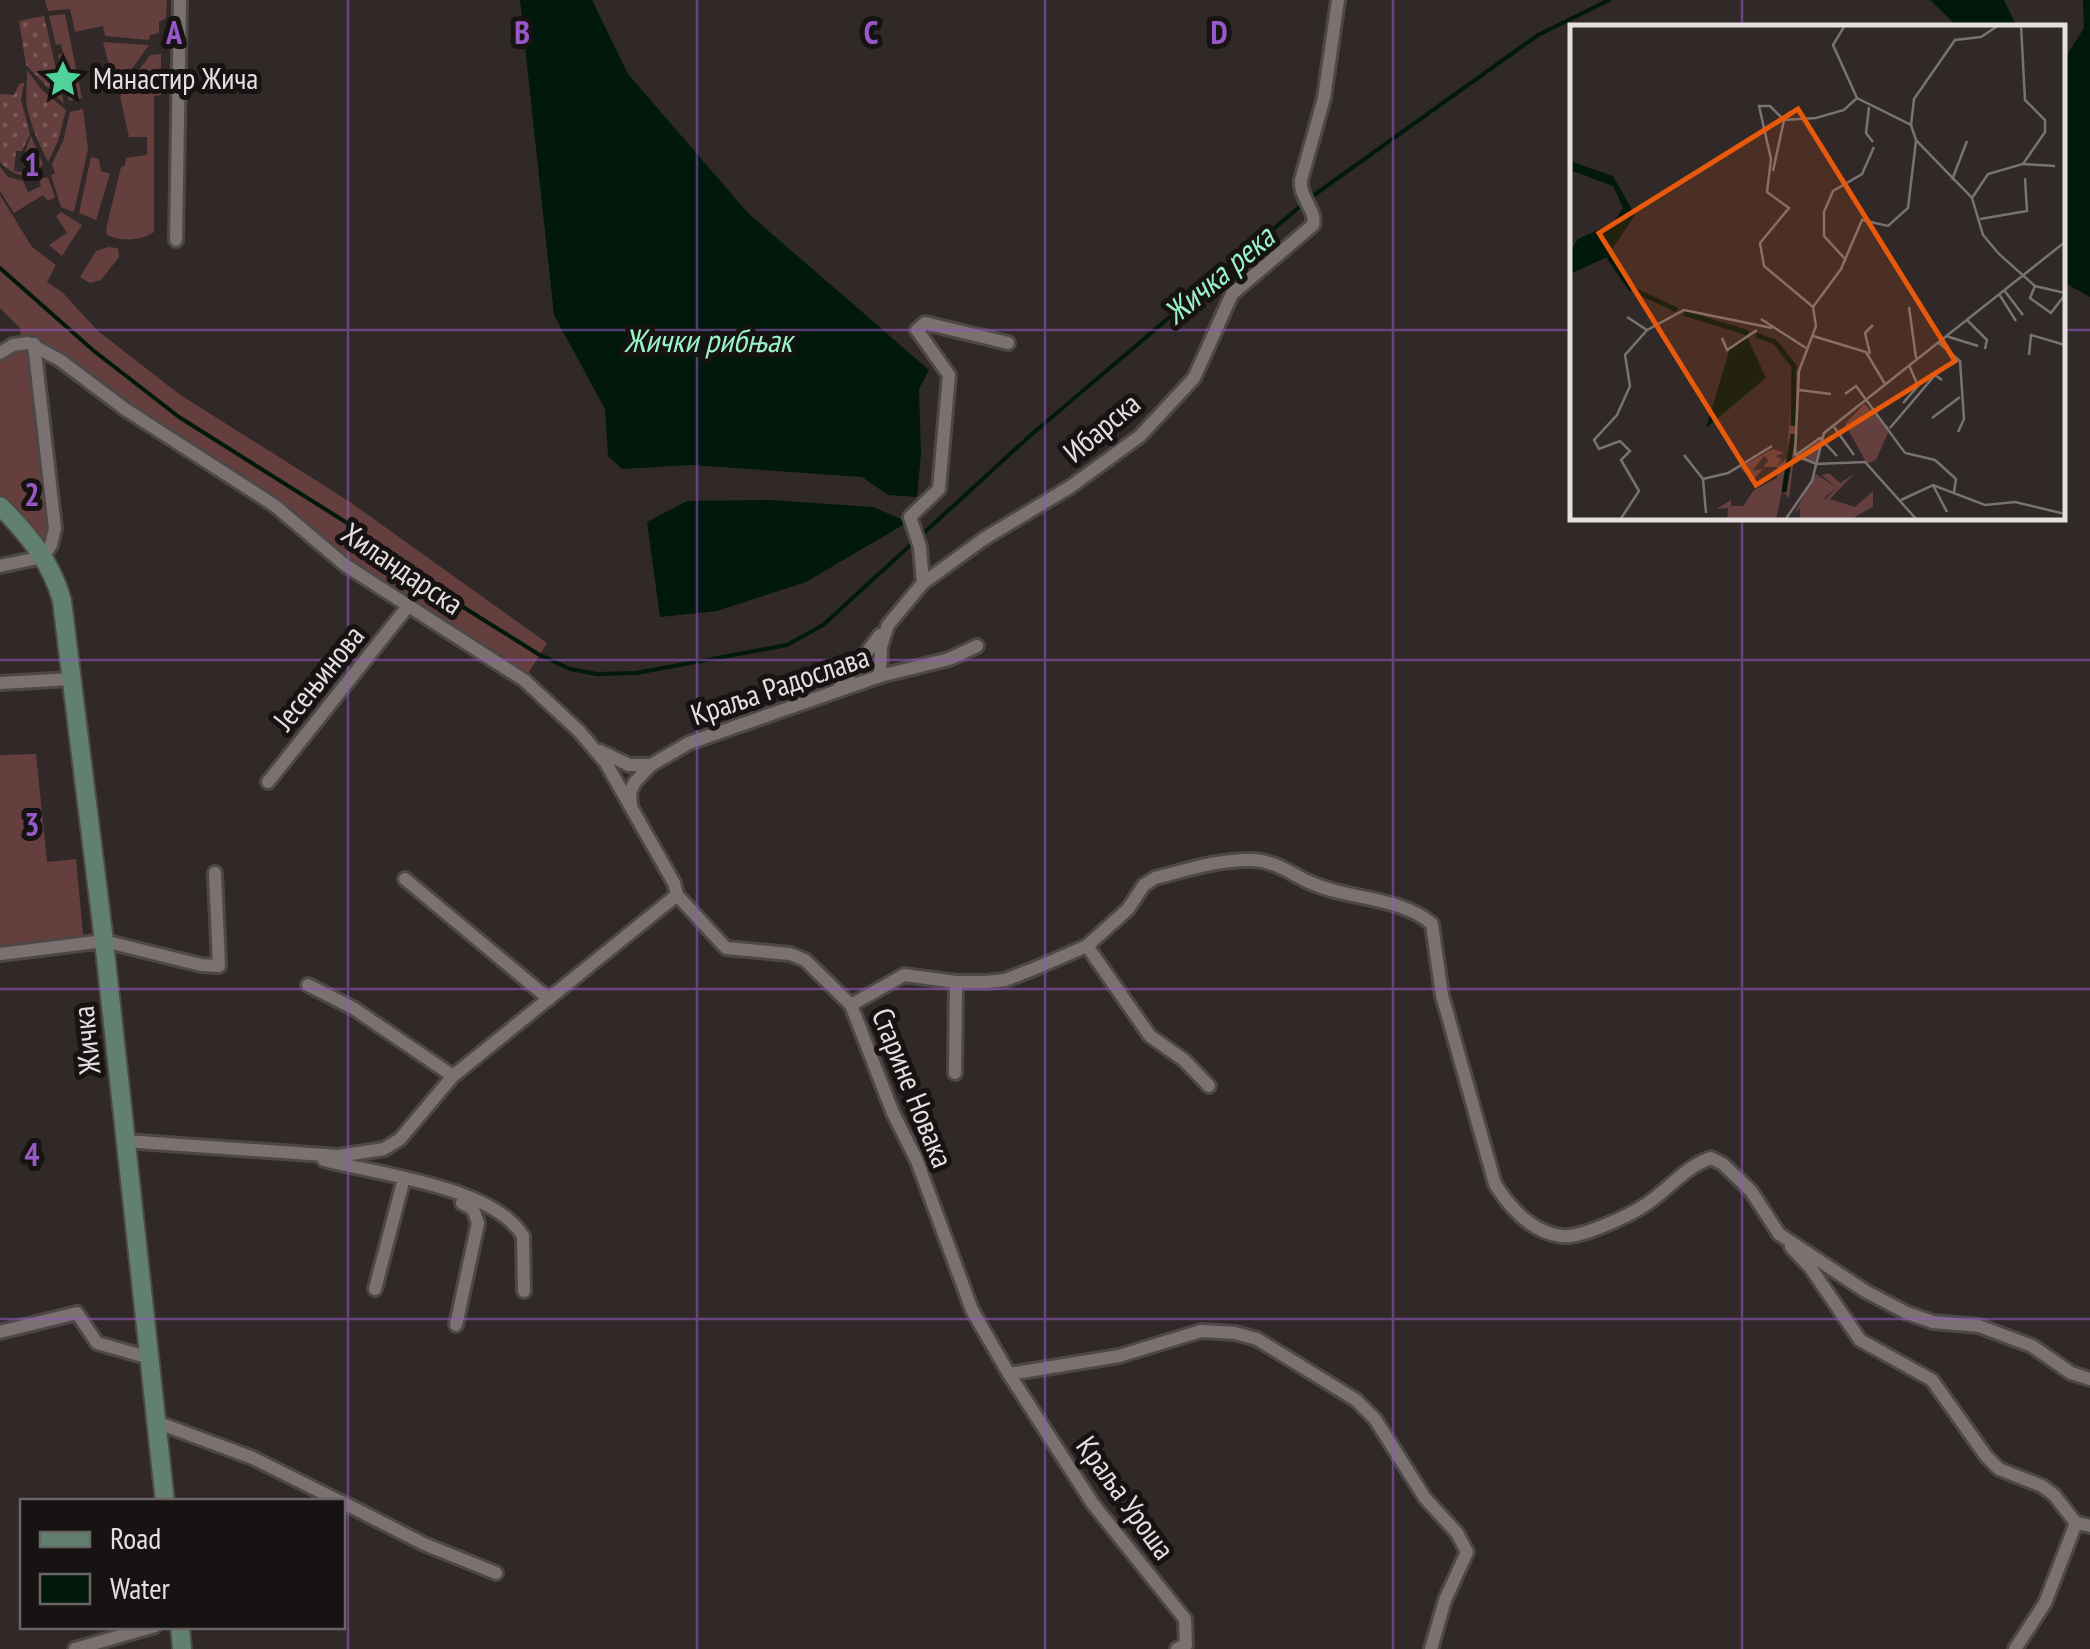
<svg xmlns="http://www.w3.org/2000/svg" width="2090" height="1649" viewBox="0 0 2090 1649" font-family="'PT Sans Narrow',sans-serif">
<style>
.grass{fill:#653f3d}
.park{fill:url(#park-dots)}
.water{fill:#00190c}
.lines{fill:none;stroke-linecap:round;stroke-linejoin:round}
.stream{stroke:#00190c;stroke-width:4}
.minor-casing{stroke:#4d4847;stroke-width:18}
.secondary-casing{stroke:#4d4847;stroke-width:22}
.minor{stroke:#7a7170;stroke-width:12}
.secondary{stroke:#618070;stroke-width:18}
.grid{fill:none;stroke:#9659c7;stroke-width:2.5;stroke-opacity:0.55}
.labels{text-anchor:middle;stroke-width:10;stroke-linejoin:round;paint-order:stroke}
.poi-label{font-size:30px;fill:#e5e0df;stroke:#161312;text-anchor:start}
.street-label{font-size:30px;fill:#e5e0df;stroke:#161312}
.water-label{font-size:32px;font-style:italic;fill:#98f3c5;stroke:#161312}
.inset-river{fill:none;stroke:#00190c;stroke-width:5}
.inset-road{fill:none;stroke:#787271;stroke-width:2.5}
.view{fill:#e8590c;fill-opacity:0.15;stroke:#e8590c;stroke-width:5}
.inset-edge{fill:none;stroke:#e5e0df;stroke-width:5}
.grid-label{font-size:32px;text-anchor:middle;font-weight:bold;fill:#9659c7;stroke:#161312;stroke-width:10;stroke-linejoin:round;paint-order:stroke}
</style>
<defs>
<pattern id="park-dots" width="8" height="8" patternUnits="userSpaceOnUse" patternTransform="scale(2.5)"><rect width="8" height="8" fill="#653f3d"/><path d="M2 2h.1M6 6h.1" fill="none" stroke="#7b5a59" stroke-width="1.8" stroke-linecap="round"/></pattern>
</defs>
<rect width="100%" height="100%" fill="#302928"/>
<g class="grass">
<path d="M45,0H167L166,18L159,22V33L150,35L149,40L105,36L103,26L75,32L70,9L48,11Z"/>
<path d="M65,14L82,98L69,101L58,55L63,53L61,44L56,45L49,16Z"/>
<path d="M103,42L149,45L116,91Z"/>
<path d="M161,54V95L154,96V232C141,241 121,242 107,235L106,229L121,167L125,166L126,158L147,155V137H129L120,96L150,55Z"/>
<path d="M83,109L88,149L74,212L61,207L51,175L55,173L52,164L63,141L70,112Z"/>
<path d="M91,157L99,159L101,171L110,174L96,220L79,213Z"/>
<path d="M0,167L8,177L23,181L28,192L41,186L37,175L41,173L44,178L48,177L55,197L48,201L43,195L14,213L0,191Z"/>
<path d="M0,195L32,247L56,265L47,282L62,292L98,331L179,394L350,502L547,643L524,680L345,565L274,505L34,346L54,575L0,506V353L21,342L20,328L0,308Z"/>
<path d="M61,212L82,225L62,256L49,245L67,233L56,216Z"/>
<path d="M108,247L118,248L119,257L101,280L90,283L80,277L96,251Z"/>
<path d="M36,754L47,862L76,859L84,945L0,954V755Z"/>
</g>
<g class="park">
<path d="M44,16L64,104L26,65L19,21Z"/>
<path d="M27,70L42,90L66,110L58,141L48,162C39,143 30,125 27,105C25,94 28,82 27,70Z"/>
<path d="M24,83L21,100L30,134L22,151H16L14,171L28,173L31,154L25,152L31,136L43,164C31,181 14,177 0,162V94L14,95L19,84Z"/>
</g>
<g class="water">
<path d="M520,0H592L628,74L748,213L929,370L919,389L921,454L917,497L888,495L862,477L692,465L622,469L608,456L605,409L554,315Z"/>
<path d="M1930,0H2004L2017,27H1958Z"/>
<path d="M2083,0H2090V297L2065,283L2062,278L2063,61L2084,28Z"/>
<path d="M770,500L873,507L908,522L806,582L717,611L660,617L647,522L687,501Z"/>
</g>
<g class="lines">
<path class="stream" d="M0,268L94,351L179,417L344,521L463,607L538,654L570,669L597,674L636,673L787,645L823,625L1032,434L1310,198L1538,35L1609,0"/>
<g class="minor-casing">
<g id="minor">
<path d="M176,240L180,0"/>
<path d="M0,353L13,345L28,343L60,360L125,409L274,505L345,565L524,680L579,731L606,763L674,883L677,895L726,948L790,954L805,960L851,1005L893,1113L917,1161L972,1310L1009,1374L1093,1504L1185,1619L1186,1645L1177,1649"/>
<path d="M0,566L43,557L51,545L55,528L34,344"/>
<path d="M923,583L920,547L910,517L939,489L949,375L917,330L925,323L1008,343"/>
<path d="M880,676L881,646L888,625L923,583L985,538L1070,487L1140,436L1194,378L1232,294L1313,225C1317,210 1299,198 1301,180L1324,98L1338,0"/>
<path d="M0,683L72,679"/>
<path d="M838,690L880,635"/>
<path d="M600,751L629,765H651"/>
<path d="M268,782L409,605"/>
<path d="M631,807L630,792L635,782L651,765L689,743L880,676L949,659L977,646"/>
<path d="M405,879L549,999"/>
<path d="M1087,946L1150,1036L1184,1060L1209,1086"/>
<path d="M0,954L104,941L201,965L219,966L215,873"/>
<path d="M308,985L353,1008L453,1076"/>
<path d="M851,1005L904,975L956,982H986L1005,980L1036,968L1087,946L1128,909L1144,885L1155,878C1187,870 1219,859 1253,860C1275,861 1290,873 1309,882C1347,900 1400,896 1432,924L1442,995L1495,1184C1510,1208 1532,1232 1561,1236C1580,1239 1631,1215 1648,1203C1670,1188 1685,1167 1711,1158L1723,1164L1751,1191L1779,1234L1865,1291L1907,1313L1933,1322L1979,1326L2032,1346L2071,1373L2090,1379"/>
<path d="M955,1073L956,982"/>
<path d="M125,1141L338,1156L384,1149L400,1139L453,1076L677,895"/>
<path d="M324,1160C377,1174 494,1187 523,1236L524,1291"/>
<path d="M1791,1247L1810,1267L1860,1340L1932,1380L1986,1456L1999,1469L2042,1486L2054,1495L2076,1523"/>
<path d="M375,1289L402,1186"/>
<path d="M456,1325L478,1223L473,1209L462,1203"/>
<path d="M0,1332L77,1313L97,1343L150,1358"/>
<path d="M1009,1374L1119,1356L1201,1331L1235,1333L1257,1339L1356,1400L1375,1419L1425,1498L1457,1533L1467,1552L1445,1600L1431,1649"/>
<path d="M156,1422L253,1458L341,1502"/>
<path d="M342,1502L424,1544L496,1573"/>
<path d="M75,1649L155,1626"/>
<path d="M2015,1649L2045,1603L2076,1523L2090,1526"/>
</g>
</g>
<g class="secondary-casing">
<g id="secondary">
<path d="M0,506C28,534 52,563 62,601L104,941L165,1502"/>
<path d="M180,1626L182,1649"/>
</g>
</g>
<use href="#minor" class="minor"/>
<use href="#secondary" class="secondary"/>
</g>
<path class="grid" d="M348,0V1649M697,0V1649M1045,0V1649M1393,0V1649M1742,0V28M0,330H1572M2062,330H2090M1742,518V1649M0,660H2090M0,989H2090M0,1319H2090"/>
<defs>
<g id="sight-bare" transform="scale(3)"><path d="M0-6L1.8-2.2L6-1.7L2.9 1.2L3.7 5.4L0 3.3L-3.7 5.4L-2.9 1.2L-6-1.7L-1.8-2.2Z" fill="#4fd399" stroke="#161312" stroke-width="2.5" paint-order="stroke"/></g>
</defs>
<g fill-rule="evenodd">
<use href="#sight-bare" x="63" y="79"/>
</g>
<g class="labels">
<g class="poi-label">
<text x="93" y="89">Манастир Жича</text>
</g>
<g class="street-label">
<text transform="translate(1102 428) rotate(-40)" y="10">Ибарска</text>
<text transform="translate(402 569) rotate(34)" y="10">Хиландарска</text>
<text transform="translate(319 678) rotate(-51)" y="10">Јесењинова</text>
<text transform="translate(780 686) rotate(-19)" y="10">Краља Радослава</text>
<text transform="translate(87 1040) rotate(-96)" y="10">Жичка</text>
<text transform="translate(912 1088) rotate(68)" y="10">Старине Новака</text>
<text transform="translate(1125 1498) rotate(54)" y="10">Краља Уроша</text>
</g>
<g class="water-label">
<text transform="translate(1219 275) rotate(-40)" y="11">Жичка река</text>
<text x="708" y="352">Жички рибњак</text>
</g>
</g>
<g transform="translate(1570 25)">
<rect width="495" height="495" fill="#302928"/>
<path d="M223,346H229L225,429L252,411L246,439L224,433L219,473L212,466L206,495H157L158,483L146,484L161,475V481H173L184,465L207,453V442H193L199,435L194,431L182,446L193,444L182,456L170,442L203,424L214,428L205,431L212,434L207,441L217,433ZM294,379L320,403L306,435L297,439L275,399ZM246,449L267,463L255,472L250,495H230V483L223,490Z" fill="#653f3d"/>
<path d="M259,448L270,458L284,449L260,474L285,482L303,466V482L279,495H250L253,476L267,463L251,450Z" fill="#653f3d"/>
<path d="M0,136L43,151L65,190L37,232L0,249V226L8,214L43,198L53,183L43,161L0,145ZM177,312L196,353L136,403L161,320Z" fill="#00190c"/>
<path class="inset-river" d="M38,230L60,263L107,285M114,288L178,308M186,310L205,317L224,341L223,401M214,467L223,409"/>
<path class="inset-road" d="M275,0L263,20L287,73L341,100L346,115L402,173L413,210L429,229L465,261L495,268M299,82L296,108L303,117M341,100L344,74L385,15L411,12L429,0M453,139L485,141M203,146L214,95M382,155L397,116M402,173L418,149L453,139L475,107V95L455,75L451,0M410,194L457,186L455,153M276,235L254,211V187L263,166L292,149L304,122M465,261L460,273L481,288L494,271M434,265L453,290M429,269L446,296M243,282L194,241L190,218L219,183L197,167L201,134L189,81H200L214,95L246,93L274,85L287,73M339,282L346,333M57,292L77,305L114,285L202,303M191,294L236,323M397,295L417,315L415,324M243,311L296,327L315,359M376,311L408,321M152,313L157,325L187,305M368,317L390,336L394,394L388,407M300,329L295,308L303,300M459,330L461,310L495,320M229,365L261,369M275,369L286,361L335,428L365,435L386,454L384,467M333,378L348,361L339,340M362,393L390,372M264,402L284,430M320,403L365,350L372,355M114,430L133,454M225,430L229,346L246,301L243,282L271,244L292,195L318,201L338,183L346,116M225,430L246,439L295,437L347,495M226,430L250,413L267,431M363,460L377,487M331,475L363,460L415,480L445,477L495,489M136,488L133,454L158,448L202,421M50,495L69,466L51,435L60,426L50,416L29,424L24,415L47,390L60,361L55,330L78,304M215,495L242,456L254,408L495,217"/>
<path class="view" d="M228,84L385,336L186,460L29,208Z"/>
<rect width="495" height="495" class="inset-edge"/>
</g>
<g class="grid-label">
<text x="174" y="44">A</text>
<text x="522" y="44">B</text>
<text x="871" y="44">C</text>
<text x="1219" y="44">D</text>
<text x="32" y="176">1</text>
<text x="32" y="506">2</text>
<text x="32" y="836">3</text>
<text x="32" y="1166">4</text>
</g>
<rect x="20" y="1499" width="325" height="130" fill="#161312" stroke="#696564" stroke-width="2.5"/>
<rect x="40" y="1532" width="50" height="15" fill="#618070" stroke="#696564" stroke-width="2.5"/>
<text x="110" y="1549" font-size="30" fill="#e5e0df">Road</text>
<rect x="40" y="1574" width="50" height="30" fill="#00190c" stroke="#696564" stroke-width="2.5"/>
<text x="110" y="1599" font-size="30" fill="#e5e0df">Water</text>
</svg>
